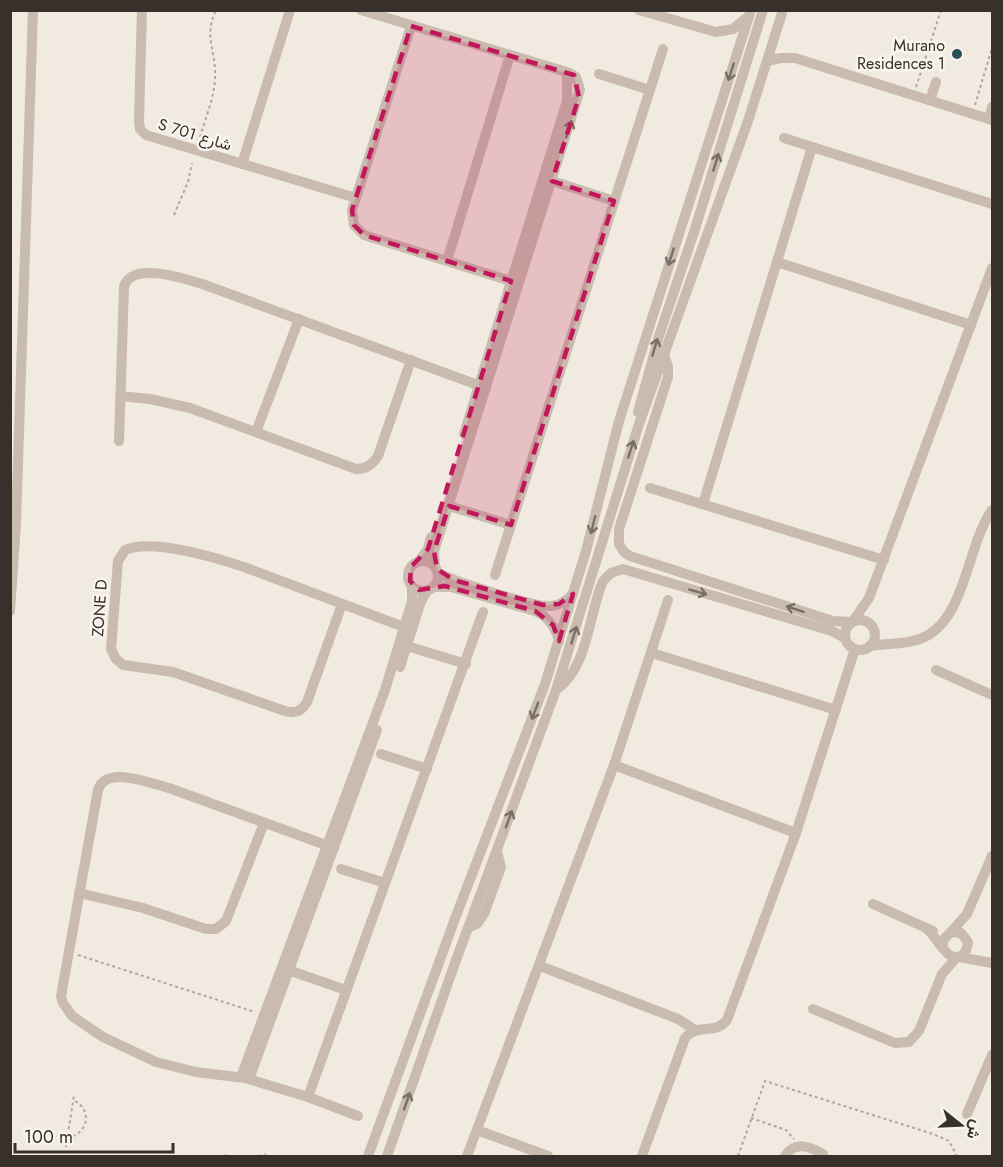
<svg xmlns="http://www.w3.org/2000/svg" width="1003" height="1167" viewBox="0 0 1003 1167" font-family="Jost,Vazirmatn,sans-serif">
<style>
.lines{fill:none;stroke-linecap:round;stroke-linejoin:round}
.path{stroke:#b5a597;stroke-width:2;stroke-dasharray:3 3;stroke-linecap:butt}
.minor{stroke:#c9bbad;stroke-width:10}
.oneway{stroke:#796f66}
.marked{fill:#c2185b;fill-opacity:0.2;stroke:#c2185b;stroke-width:4.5;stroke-dasharray:12 8;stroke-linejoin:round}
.poi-dot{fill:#245156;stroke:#f9f4ed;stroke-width:2}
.labels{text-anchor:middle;stroke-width:5;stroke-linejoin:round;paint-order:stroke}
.poi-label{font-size:16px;fill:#38302b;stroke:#f9f4ed;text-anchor:end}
.street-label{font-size:16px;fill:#38302b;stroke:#f9f4ed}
</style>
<rect width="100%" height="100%" fill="#f1eae1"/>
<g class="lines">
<g class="path">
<path d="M916,87L941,10"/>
<path d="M975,105L992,48"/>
<path d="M200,137C205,119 214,99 215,79C217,53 203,37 216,10"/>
<path d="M174,215L188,182L192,163"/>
<path d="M78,955L255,1012"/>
<path d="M751,1118L786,1130L794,1139"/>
<path d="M67,1138C89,1134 93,1109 73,1100"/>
<path d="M66,1147L74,1095"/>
<path d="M225,1155L227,1156"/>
<path d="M259,1156L266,1154"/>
<path d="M738,1156L765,1081L933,1134L949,1141L957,1156"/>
</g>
<g class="minor">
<path d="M142,10L139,120L140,129L146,135L356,198"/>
<path d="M361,10L570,73L576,77L580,90L434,551L435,566"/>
<path d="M639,10L716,32L733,29L749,16"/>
<path d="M411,26L352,210L354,225L364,235L517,283"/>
<path d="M767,61L781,58H795L992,120"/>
<path d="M599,74L650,90"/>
<path d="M930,100L936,82"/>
<path d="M989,119L992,107"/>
<path d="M784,138L992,204"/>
<path d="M242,164L290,10"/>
<path d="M546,179L614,201"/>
<path d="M447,261L510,55"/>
<path d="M777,262L971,325"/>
<path d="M664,354L668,367V377L619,529V544L624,552L630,556L833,621L851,622"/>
<path d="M120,396L150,399L190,408L356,469C366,469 372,465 378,456L411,360"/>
<path d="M638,412L659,336L694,232L763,10"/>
<path d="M256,432L299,319"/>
<path d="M464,434L567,101V73"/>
<path d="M119,441L124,287C131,260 186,279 205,285L486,388"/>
<path d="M650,488L884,560"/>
<path d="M703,504L812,147"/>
<path d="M449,506L511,525"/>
<path d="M419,561L428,549L431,537"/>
<circle cx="423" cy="576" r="15"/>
<path d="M438,573C454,581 536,608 552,606C561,605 567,600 573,594"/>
<path d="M495,575L663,49"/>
<path d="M433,587H451L535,611C549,617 555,627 559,641"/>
<path d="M342,604L307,702C302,711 295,714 285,711L173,672L123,665L116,659L111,649L118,561L125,550C152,538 217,558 244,567L412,630"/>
<path d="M10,611L16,523L33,10"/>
<circle cx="860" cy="635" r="15"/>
<path d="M853,621L869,598L992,268"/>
<path d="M407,646L466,664"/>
<path d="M870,646C886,643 904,645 920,639C966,622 966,547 992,510"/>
<path d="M652,653L836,710"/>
<path d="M400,667L420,604L427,590"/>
<path d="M936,670L992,695"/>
<path d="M556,690C589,667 588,615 603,581L611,573L623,569L832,631L845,638"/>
<path d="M381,754L427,769"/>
<path d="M614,765L796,833"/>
<path d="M334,848L169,788C150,783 106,765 98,790L61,996L63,1003L72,1016L103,1037L156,1062L196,1072L245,1078L308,1097L358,1116"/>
<path d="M341,869L385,883"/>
<path d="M79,893L143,908L206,929H216L226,921L264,823"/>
<path d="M873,904L933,931"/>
<path d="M469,927L477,924L484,914L501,867L497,852"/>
<path d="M927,929C938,938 948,965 962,955C967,952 967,947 968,942L961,933L951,932L944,939L942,947"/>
<path d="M951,932L967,914L992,856"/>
<path d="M959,957L992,963"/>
<path d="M540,966L678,1019L695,1030"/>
<path d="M288,970L346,990"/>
<path d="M813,1009L895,1043L909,1042L919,1031L942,974L957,957"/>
<path d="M241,1077L385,690L412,601V586"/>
<path d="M249,1079L377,730"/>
<path d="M308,1097L483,612"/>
<path d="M967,1114L992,1055"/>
<path d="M477,1130L548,1156"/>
<path d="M368,1156L456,916L545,684L586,551L619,421L751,10"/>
<path d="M387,1156L455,963L556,690L639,424L748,121L783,10"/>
<path d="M467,1156L614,765L668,600"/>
<path d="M642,1156L685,1038C699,1022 714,1036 727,1020L796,833L855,649"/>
<path d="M785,1156C795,1141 809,1146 823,1154"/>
</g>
</g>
<defs><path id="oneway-shaft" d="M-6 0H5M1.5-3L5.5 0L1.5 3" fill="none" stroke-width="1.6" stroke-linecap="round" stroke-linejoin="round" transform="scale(1.5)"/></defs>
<g class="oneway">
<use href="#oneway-shaft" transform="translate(731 72) rotate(108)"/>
<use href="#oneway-shaft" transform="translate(569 129) rotate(-72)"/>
<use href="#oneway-shaft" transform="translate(716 162) rotate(-73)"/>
<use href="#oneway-shaft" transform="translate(671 257) rotate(108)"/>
<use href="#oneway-shaft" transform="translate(655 347) rotate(-73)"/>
<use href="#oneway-shaft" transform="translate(631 449) rotate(-72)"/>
<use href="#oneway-shaft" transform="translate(593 525) rotate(104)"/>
<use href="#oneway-shaft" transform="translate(698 592) rotate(16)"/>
<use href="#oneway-shaft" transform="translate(795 609) rotate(-162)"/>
<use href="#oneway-shaft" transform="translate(574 635) rotate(-73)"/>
<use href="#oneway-shaft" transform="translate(535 711) rotate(111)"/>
<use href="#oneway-shaft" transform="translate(509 819) rotate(-70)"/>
<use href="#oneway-shaft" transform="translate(407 1101) rotate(-71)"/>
</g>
<path class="marked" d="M411,26L574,75L579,97L552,181L614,201L511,525L449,506L434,551L437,569L454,580L543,605L559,604L573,594L559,641L553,625L535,611L445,586L419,590L410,581L411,567L428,549L511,281L364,235L354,225L352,210Z"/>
<circle class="poi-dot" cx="957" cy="54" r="6"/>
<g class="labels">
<g class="poi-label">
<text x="945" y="51">Murano<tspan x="945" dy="18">Residences 1</tspan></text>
</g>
<g class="street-label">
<text transform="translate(195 134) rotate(17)" y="6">S 701 شارع</text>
<text transform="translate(99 608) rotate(-86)" y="6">ZONE D</text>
</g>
</g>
<rect width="1003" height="1167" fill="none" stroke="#38302b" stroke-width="24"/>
<g transform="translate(961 1125) rotate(108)" stroke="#f9f4ed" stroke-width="4.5" paint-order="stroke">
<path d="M0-4.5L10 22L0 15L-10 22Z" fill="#38302b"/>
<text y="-9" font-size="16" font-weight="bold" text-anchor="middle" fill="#38302b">ش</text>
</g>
<path d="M15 1143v9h158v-9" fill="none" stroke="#38302b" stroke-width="3"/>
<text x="24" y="1143" font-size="18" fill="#38302b" stroke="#f9f4ed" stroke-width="4.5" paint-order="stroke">100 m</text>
</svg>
